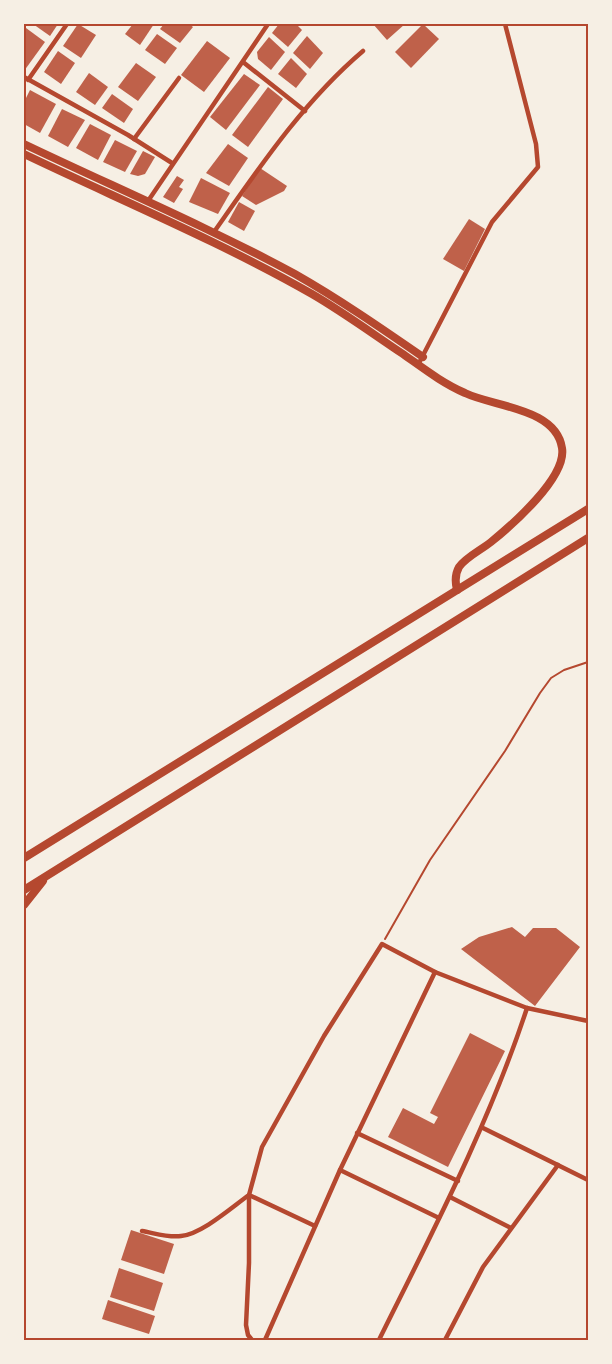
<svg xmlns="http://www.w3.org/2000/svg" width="612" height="1364" viewBox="0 0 612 1364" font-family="Quicksand,sans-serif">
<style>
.building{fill:#bf614a}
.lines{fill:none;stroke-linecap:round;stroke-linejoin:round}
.path{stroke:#b5482f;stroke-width:2}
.minor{stroke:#b5482f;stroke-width:4.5}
.primary{stroke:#b5482f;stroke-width:8}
.trunk{stroke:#b5482f;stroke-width:8}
.neatline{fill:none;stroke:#b5482f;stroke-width:2}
</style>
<rect width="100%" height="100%" fill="#f6efe4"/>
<g class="building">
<path d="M33,24H58L50,36Z"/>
<path d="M78,24L96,35L81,58L63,46Z"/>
<path d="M133,24H154L140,45L125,34Z"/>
<path d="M164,24H189L193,27L180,43L160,29Z"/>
<path d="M279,24H296L302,30L288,47L272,33Z"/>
<path d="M373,24H405L387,40Z"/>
<path d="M423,24L439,39L411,68L395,52Z"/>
<path d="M26,28L45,42L24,71V30Z"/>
<path d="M157,34L177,48L165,64L145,50Z"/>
<path d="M307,36L323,53L310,69L293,53Z"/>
<path d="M269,37L285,52L271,70L258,59L257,52Z"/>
<path d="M207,41L230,58L204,92L181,75Z"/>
<path d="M58,51L75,63L61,84L44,72Z"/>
<path d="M291,58L307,74L296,88L278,74Z"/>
<path d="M136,63L156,77L138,101L118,87Z"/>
<path d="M89,73L108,87L95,105L76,92Z"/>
<path d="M244,74L260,85L226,130L210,117Z"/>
<path d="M268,87L283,99L248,147L232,135Z"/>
<path d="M30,90L56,104L40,133L24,124V102Z"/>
<path d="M112,94L133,109L124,123L102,108Z"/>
<path d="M62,109L85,120L68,147L48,136Z"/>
<path d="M90,124L111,135L98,160L76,148Z"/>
<path d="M115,140L137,151L125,172L103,162Z"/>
<path d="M228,144L248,158L229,186L206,173Z"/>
<path d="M143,151L155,157L145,174L138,176L130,174Z"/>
<path d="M260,168L287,186L284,191L256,205L242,196Z"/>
<path d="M177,176L184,180L179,187L183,189L174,203L163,197Z"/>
<path d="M201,178L230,193L218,214L189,202Z"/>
<path d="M239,202L255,211L244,231L228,222Z"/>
<path d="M469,219L485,229L464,271L443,259Z"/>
<path d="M512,927L525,937L533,928H556L580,947L535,1006L461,949L479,937Z"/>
<path d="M470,1033L505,1051L448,1167L388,1137L403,1108L434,1124L438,1117L430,1113Z"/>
<path d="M131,1230L174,1244L164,1274L121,1260Z"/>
<path d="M119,1268L163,1283L154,1311L110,1297Z"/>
<path d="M108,1300L155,1316L149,1334L102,1319Z"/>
</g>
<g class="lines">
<path class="path" d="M385,939L430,860L505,751L540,693L551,678L564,670L588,662"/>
<g class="minor">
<path d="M243,62L305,111"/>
<path d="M24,77L128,135L172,163"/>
<path d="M28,80L67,24"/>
<path d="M134,139L179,78"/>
<path d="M148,201L268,24"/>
<path d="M214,232C259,168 303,102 363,51"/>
<path d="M418,365L492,222L538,167L536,144L505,24"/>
<path d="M483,1128L588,1180"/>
<path d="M357,1133L458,1181"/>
<path d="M340,1170L439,1218"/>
<path d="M450,1197L511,1228"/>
<path d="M142,1231C154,1233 169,1238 181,1236C202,1234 232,1207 249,1195L315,1226"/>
<path d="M252,1340L248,1335L246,1325L249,1263V1195L262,1147L324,1036L382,944L435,972L527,1008L588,1021"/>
<path d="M265,1340L340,1170L435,972"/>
<path d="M379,1340C433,1231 489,1124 527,1008"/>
<path d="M445,1340L483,1267L558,1165"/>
</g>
<g class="primary">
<path d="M24,144C114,187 206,226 295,274C339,299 381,328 423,357"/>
<path d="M24,154C120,200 219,241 312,294C343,312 373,334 403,354C423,368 442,383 465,393C494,407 556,408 562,448C567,477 512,525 491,542C481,550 466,557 459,567C455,574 455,582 457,590"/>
</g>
<g class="trunk">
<path d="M24,858L588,509"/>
<path d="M24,890L588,538"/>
<path d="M24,905L43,881"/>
</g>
</g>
<rect width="612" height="1364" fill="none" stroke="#f6efe4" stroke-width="50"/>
<rect x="25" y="25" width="562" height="1314" class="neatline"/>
</svg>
